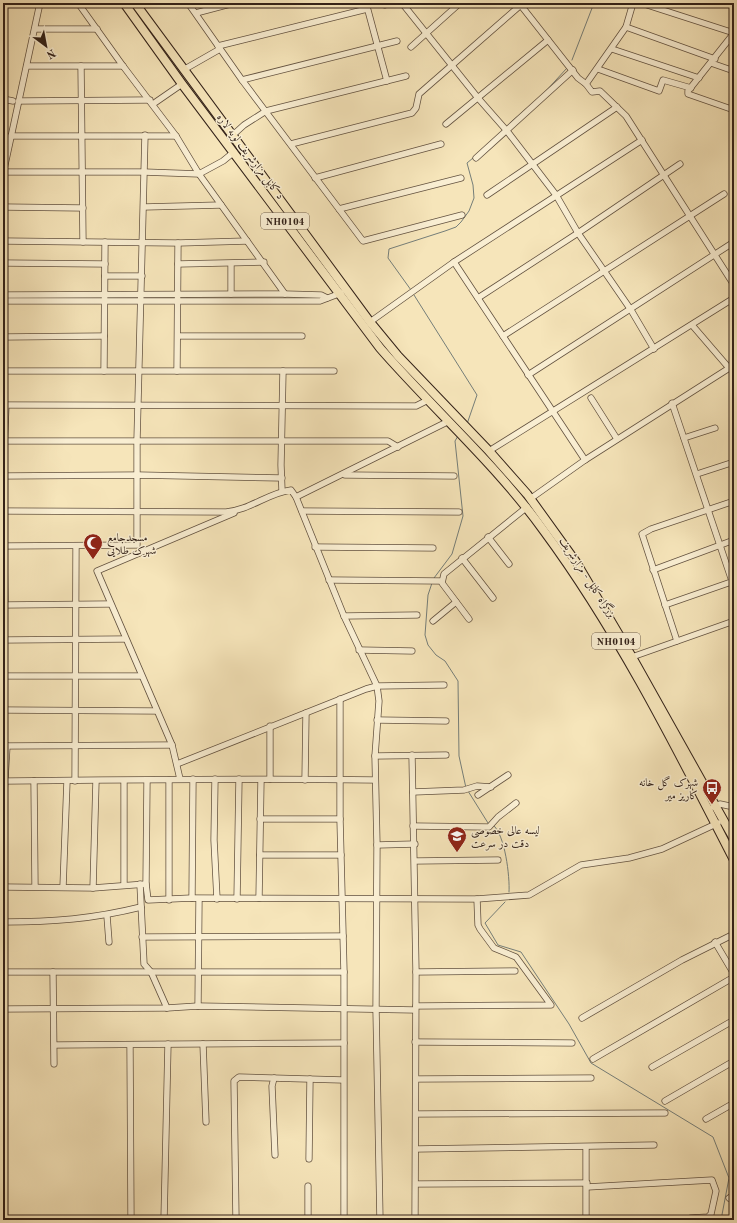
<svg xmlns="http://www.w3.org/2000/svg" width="737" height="1223" viewBox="0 0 737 1223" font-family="'Old Standard TT',Amiri,serif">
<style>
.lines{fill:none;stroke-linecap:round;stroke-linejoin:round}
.stream{stroke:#757e79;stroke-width:1}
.minor-casing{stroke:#635240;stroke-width:7}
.highway-casing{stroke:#322118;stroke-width:10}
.minor{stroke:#f9eed2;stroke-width:5.5}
.highway{stroke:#f6e5ba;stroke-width:8}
.labels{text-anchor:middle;stroke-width:3;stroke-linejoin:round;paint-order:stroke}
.shield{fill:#f9eed2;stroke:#6e5e50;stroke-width:1}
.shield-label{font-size:10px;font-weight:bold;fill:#322118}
.street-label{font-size:11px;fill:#322118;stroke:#f9eed2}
.poi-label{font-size:11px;fill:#322118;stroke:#f9eed2;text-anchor:start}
</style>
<rect width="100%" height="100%" fill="#f6e5ba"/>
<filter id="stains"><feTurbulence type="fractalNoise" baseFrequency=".005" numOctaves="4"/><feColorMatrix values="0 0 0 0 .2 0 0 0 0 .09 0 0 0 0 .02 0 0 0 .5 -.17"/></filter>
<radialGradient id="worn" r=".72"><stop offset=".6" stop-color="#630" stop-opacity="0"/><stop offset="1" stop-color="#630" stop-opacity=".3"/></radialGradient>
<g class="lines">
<g class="stream">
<path d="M572,60L594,3"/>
<path d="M545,92L567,68"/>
<path d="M510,123L526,109"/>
<path d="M411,290L388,258L389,249L445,231L456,227L461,222L469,211L474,198L473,185L467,163L473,158"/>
<path d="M414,295L477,395L467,424"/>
<path d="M434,578L452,554L463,516L455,441L458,436"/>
<path d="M432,583L428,595L425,635L428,645L436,655L445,661L458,681L459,756L466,788"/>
<path d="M468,791L488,823"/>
<path d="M493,825C505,834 510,877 509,892"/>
<path d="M505,902L485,923L498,945L521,952L569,1024L591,1063L713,1137L729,1178L721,1220"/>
</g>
<g class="minor-casing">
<g id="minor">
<path d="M78,3L123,66L176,136L199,174L285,294"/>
<path d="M188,3L242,80L363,241L462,215"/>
<path d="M366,3L387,81"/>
<path d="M402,3L478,98L507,131L556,195L578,233L631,310L654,349"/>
<path d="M519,3L578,78L586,84L592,92L600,91L626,116L734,285"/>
<path d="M641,3L734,33L688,91V94L734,110"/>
<path d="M385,5L392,3"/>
<path d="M196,13L234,3"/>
<path d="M626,27L715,59"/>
<path d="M35,29H97"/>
<path d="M218,46L367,9"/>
<path d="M411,47L460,3"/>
<path d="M612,49L699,78"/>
<path d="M711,63L734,71"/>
<path d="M27,66H123"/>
<path d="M81,66L83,242"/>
<path d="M185,69L220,49"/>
<path d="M598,69L659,91L663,80L691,88"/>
<path d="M242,80L397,41"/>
<path d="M586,84L626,27L633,3"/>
<path d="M3,99L13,101"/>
<path d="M19,101L150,100"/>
<path d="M153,104L182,84"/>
<path d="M446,124L548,40"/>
<path d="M233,135L244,125L266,111L406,76"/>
<path d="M11,136H176"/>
<path d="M291,144L412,113L416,108L419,94L523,3"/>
<path d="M476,158L573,70"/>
<path d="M4,172H144L199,174L223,161L234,152"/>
<path d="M3,174L40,3"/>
<path d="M315,178L441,144"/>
<path d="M487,195L617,107"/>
<path d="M3,207L83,208"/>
<path d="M144,207L221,205"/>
<path d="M339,209L461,178"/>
<path d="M3,241L178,243L247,241"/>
<path d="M454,262L585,460"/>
<path d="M3,263L105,264"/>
<path d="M178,264L264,262"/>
<path d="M105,276H142"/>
<path d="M231,294V264"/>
<path d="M3,295L285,294L321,295L327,298"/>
<path d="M478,298L578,233L680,164"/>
<path d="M3,301H320L341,293"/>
<path d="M370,322L454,262L642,140"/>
<path d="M692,325L729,368"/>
<path d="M178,336H302"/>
<path d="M503,336L724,194"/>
<path d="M3,337L104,336"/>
<path d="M3,371H334"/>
<path d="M104,371L105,242"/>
<path d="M177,371L178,243"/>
<path d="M528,375L734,242"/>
<path d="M591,398L617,439"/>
<path d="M672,403L734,587"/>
<path d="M3,405L416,406L428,400"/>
<path d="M684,438L715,428"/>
<path d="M3,441H388L398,447"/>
<path d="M489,451L734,298"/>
<path d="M697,474L734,462"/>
<path d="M345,475L454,476"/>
<path d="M3,476L138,475L282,478"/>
<path d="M282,491L281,465L283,371"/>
<path d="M296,497L449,421"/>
<path d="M530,499L585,460L734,365"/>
<path d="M3,511L226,512C250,510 268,493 291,490L296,497L344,616L377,686L379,701L375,756L377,845L376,1009L380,1220"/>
<path d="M302,511L459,512"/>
<path d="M488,537L509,564"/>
<path d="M4,546L137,545V440L145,135"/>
<path d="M315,547L433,548"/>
<path d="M462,558L493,598"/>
<path d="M653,570L734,540"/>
<path d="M329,580L441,581"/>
<path d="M3,605L110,604"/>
<path d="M5,605L3,476L6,405"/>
<path d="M665,605L734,581"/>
<path d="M344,616L417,615"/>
<path d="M469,619L442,583L444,574L527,507"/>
<path d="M433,621L456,602"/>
<path d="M3,640L125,639"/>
<path d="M677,641L642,534L651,529L734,501"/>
<path d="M359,650L412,651"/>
<path d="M632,657L734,621"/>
<path d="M3,676H141"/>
<path d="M340,699V819L344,972V1220"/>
<path d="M3,710L156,711"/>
<path d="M377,720L446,721"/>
<path d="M270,726V779"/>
<path d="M3,746L172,745"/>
<path d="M412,755L416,972L415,1220"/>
<path d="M375,756L446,755"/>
<path d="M177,764L366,689L377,686L444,685"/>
<path d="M180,779L172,745L97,571L234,513"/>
<path d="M215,779L214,840L217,899"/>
<path d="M169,780V900"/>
<path d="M305,780L306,713"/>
<path d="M3,781C127,780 251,778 375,780"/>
<path d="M34,781L35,886"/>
<path d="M75,781L76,546"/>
<path d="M124,781V885"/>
<path d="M147,781L146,884L148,900L192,898L477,899L529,895L581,865L629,858L662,849L718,823"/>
<path d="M413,792L464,790L477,786L491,787"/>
<path d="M478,795L508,775"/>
<path d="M713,807L720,804L734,807"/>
<path d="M3,813L7,746"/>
<path d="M260,819H340"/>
<path d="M413,826L489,827L498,817L516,803"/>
<path d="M3,837V896"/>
<path d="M377,845L415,844"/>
<path d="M260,855H341"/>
<path d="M415,861L498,860"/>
<path d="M140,884L144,964L151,972L167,1008"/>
<path d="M3,887L93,888L146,884"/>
<path d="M63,887L67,781"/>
<path d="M93,888L96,781"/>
<path d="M192,898L193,779"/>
<path d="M259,898L261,780"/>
<path d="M237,899L239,779"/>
<path d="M107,916L109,942"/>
<path d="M3,922C52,922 93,919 141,907"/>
<path d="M142,937L343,936"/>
<path d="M715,942L734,974"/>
<path d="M3,972H344"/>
<path d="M53,972L54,1064"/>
<path d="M416,972L515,971"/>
<path d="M198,1006L199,900"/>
<path d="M416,1006L551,1005L516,957L494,948L480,929L478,925L477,899"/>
<path d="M3,1009L167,1008L198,1006L415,1010"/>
<path d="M582,1018L682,960L734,934"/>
<path d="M415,1042L572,1043"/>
<path d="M203,1044L206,1122"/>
<path d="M55,1045L344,1043"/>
<path d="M130,1045L131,1220"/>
<path d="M593,1059L734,977"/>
<path d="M652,1067L734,1020"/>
<path d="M274,1078L272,1086L275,1155"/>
<path d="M416,1079L591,1078"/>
<path d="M665,1101L734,1061"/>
<path d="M416,1114L665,1113"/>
<path d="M706,1119L734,1103"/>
<path d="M733,1146L734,1145"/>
<path d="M586,1147V1220"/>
<path d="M416,1149L654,1145"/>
<path d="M309,1159L310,1079"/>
<path d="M416,1184L587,1183"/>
<path d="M587,1187L712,1180L716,1191L711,1214L708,1217L691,1218"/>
<path d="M729,1198L734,1195"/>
<path d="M164,1220L168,1044"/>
<path d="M236,1220L234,1081L239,1077L343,1080"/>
<path d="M308,1220V1186"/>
<path d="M415,1220L552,1219"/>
</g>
</g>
<g class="highway-casing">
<g id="highway">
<path d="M124,3L182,84L380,348C434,410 496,464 544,531C618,631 677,749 734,860"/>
<path d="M135,3L370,322L398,356L489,451L527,494L576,562L632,657L734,839"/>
</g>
</g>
<use href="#minor" class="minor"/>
<use href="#highway" class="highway"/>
</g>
<defs>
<g id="mosque-pin" transform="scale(1)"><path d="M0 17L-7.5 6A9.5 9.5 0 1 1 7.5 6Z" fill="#8f2418" stroke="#f9eed2"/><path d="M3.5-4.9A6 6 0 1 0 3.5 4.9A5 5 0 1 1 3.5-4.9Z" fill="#fff"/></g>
<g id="bus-pin" transform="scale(1)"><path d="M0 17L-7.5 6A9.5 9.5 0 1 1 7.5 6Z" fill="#8f2418" stroke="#f9eed2"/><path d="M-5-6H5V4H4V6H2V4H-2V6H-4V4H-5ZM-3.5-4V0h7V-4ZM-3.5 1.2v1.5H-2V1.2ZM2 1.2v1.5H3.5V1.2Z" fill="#fff"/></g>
<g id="school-pin" transform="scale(1)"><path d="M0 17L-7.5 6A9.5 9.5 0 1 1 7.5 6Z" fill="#8f2418" stroke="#f9eed2"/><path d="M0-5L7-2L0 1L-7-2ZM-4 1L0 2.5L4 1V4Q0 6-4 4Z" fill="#fff"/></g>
</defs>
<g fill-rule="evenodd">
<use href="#mosque-pin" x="93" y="543"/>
<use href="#bus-pin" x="712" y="788"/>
<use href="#school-pin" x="457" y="836"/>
</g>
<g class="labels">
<g class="shield">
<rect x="261" y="213" width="48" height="16" rx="3"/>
<rect x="592" y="633" width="48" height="16" rx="3"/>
</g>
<g class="shield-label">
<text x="285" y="225">NH0104</text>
<text x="616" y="645">NH0104</text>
</g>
<g class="street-label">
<text transform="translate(251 156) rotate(53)" y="4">د کابل مزارشریف لویه لاره</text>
<text transform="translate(588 577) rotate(57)" y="4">بزرگراه کابل - مزارشریف</text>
</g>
<g class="poi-label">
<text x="107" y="541">مسجدجامع<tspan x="107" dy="13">شهرک طلایی</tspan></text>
<text x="698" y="786" text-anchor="end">شهرک گل خانه<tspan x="698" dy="13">کاریز میر</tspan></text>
<text x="471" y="834">لیسه عالی خصوصی<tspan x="471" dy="13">دقت در سرعت</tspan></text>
</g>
</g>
<rect width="737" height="1223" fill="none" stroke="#f6e5ba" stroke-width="16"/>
<rect x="4" y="4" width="729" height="1215" fill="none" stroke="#322118" stroke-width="2"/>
<rect x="8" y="8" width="721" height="1207" fill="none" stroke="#322118"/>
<g transform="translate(46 46) rotate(148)" stroke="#f9eed2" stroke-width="3" paint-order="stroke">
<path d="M0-3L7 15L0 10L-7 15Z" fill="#322118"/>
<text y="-6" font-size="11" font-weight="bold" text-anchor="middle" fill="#322118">N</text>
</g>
<rect width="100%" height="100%" filter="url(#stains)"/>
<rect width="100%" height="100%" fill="url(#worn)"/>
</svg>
